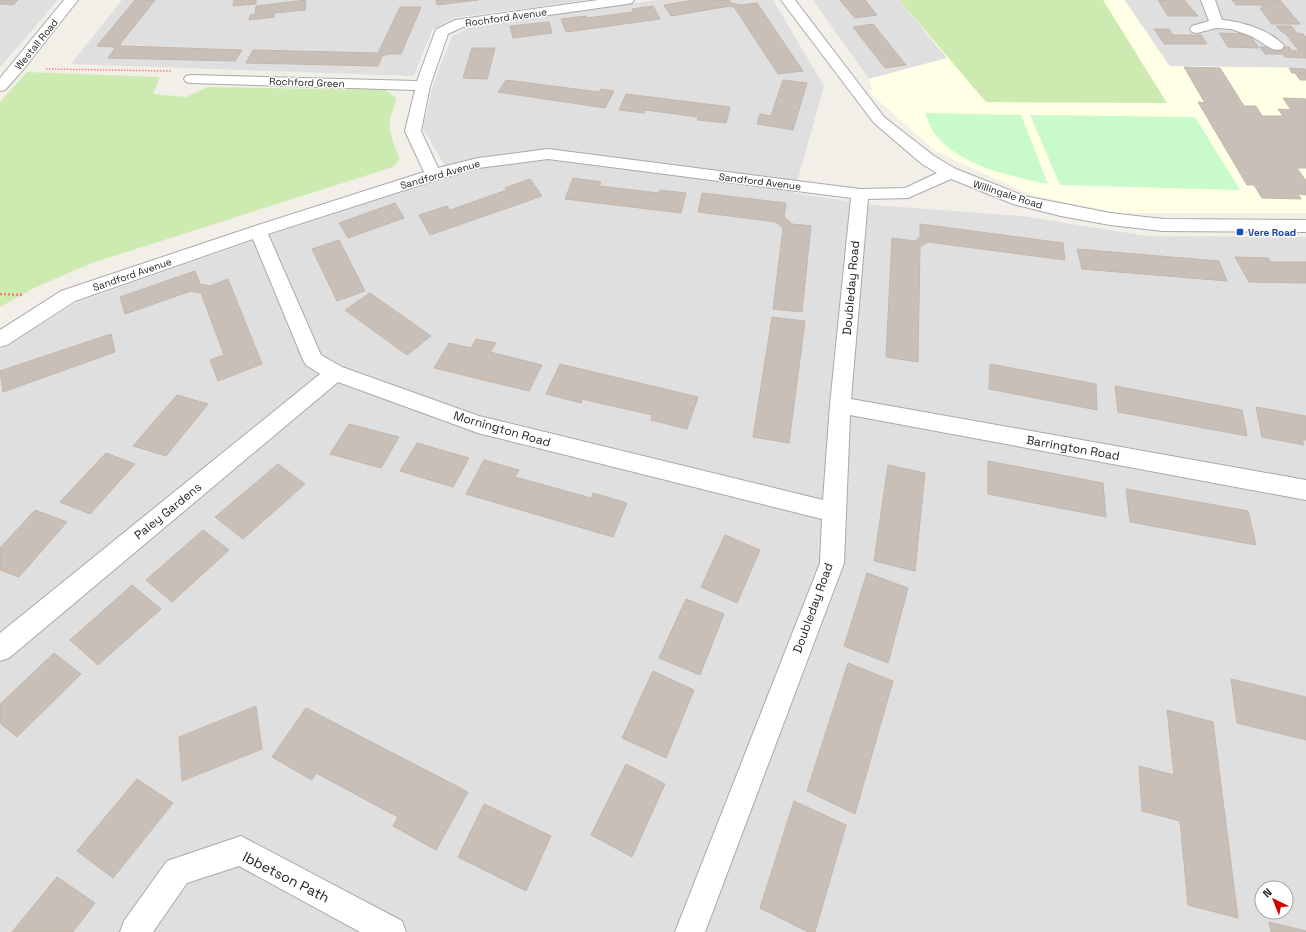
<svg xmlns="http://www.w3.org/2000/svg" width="1306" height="932" viewBox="0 0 1306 932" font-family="'Space Grotesk',sans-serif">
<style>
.residential{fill:#e0dfdf;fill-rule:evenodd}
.education{fill:#ffffe5}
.grass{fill:#cdebb0}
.park{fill:#c8facc}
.building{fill:#c7bfb8;stroke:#c4b6ab}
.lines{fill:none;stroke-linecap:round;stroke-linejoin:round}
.minor-casing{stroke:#a9a9a9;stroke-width:2}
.path-far1{stroke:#fa8072;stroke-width:1.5;stroke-dasharray:1.5 1.5;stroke-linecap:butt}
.path{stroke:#fa8072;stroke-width:2.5;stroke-dasharray:2 2;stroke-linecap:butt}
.minor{fill:#fff;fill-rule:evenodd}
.transit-dot{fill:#1a4fb4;stroke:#fff;stroke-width:1.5}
.labels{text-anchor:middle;stroke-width:3;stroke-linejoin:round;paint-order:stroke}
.far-street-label{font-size:10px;fill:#222;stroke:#fff}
.far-transit-label{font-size:10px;font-weight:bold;fill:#164399;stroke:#fff;text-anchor:start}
.street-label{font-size:12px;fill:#222;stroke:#fff}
.near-street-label{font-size:14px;fill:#222;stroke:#fff}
</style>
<rect width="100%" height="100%" fill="#f2efe9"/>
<g class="residential">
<path d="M0,0H58L0,67Z"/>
<path d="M122,0H586L454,18L432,30L414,76L71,64Z"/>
<path d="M657,0H773L824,86L794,193L873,205L1022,216L1147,236L1306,237V932H0V350L77,302L261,238L451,176L423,129L432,88L452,36L470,27ZM1262,888H1286V912H1262Z"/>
<path d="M813,0H899L947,58L869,79Z"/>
<path d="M1125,0H1306V68L1170,66Z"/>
</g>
<path class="education" d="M899,0H1124L1169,66L1306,68V213H1118L1031,195L956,161L933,149L868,91L872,90L869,79L947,58Z"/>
<g class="grass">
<path d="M899,0H1103L1167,103L986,102Z"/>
<path d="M27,72L160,77L153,94L186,97L208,87L386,90L396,98C396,106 392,111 390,119C388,131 395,148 400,159L393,167L92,263L36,287L0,307V102Z"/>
</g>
<g class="park">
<path d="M925,113L1021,115L1048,184C1010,176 959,166 934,133C930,127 928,120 925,113Z"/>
<path d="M1030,115L1195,117L1240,190L1060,185Z"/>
</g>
<g class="building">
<path d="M0,0H18L13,5L0,4Z"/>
<path d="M135,0H155L120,44L122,46L242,50L235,61L108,58L115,48L114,47L97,46Z"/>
<path d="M234,0H256V4L233,6Z"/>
<path d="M306,0L305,10L274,13V17L249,20L250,15L255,14L256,6Z"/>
<path d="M436,0H478L437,5Z"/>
<path d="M694,0H729L731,3L741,5L757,3L803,71L778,74L734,7L730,6L671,16L664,5Z"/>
<path d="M840,0H865L877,15L855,18Z"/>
<path d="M1158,0H1184L1198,16H1168Z"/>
<path d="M1232,0H1280L1300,24H1272L1260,8L1264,9L1261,5H1236Z"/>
<path d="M653,6L660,19L566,32L561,19L586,16L587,18L633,12L632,9Z"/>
<path d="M400,7H421L401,54H389L382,56L378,66L246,63L253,50L378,53Z"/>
<path d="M549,22L552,33L513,38L510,26Z"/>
<path d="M873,24L906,65L885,68L853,27Z"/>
<path d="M1276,26H1291L1297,33L1303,34L1306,37V58L1285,57L1283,54H1265L1260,47H1289L1292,51H1299L1285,33H1283Z"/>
<path d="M1154,29H1169L1173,35H1201L1207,44H1164Z"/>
<path d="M1219,33L1249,34L1259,48L1228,47Z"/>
<path d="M472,48H495L487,79L463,78Z"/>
<path d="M1184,67L1220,68L1244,106H1256L1262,116H1283L1278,109L1291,110L1283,98L1306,99V168H1297L1306,181V195L1298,194L1301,199L1262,198L1254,185H1247L1198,102L1205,103Z"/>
<path d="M1289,68L1306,69V73H1292Z"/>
<path d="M1295,73H1306V80H1300Z"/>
<path d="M506,80L599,92L601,89L614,91L605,108L498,92Z"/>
<path d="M783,80L807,83L793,130L757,124L760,114L771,116Z"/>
<path d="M626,94L730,107L726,123L697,120L698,117L645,110L644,113L619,110Z"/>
<path d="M573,178L601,182L599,186L659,193L660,190L686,193L681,213L565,199Z"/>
<path d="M530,179L542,196L430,235L419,215L447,206L450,210L507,190L505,188Z"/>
<path d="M702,193L786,203L784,217L792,224L811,226L802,312L773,309L783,228L776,222L698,212Z"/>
<path d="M395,203L404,218L348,238L339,223Z"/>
<path d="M920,224L1063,243L1065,260L928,242L920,247L918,362L886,357L892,238L915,241L920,237Z"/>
<path d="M339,240L365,291L337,301L312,249Z"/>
<path d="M1077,249L1219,261L1227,281L1082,269Z"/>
<path d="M1235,257L1268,258L1271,262H1306V283L1249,282Z"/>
<path d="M195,271L200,284L210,286L228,279L262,364L218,381L210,360L224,355L201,293L191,291L125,314L120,297Z"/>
<path d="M370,293L431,336L407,355L345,310Z"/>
<path d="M772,317L805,321L789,443L753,437Z"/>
<path d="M111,334L115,352L3,392L0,371Z"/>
<path d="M476,339L496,343L490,352L542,365L529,391L434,368L449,343L471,348Z"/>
<path d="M560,364L698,397L687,429L651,420L652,415L582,399L581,403L546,394Z"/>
<path d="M990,364L1096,384L1097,410L989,389Z"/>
<path d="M1115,386L1242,410L1247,436L1118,412Z"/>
<path d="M177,395L208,404L166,456L133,446Z"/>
<path d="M1256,407L1306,416V440H1302L1304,445L1262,437Z"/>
<path d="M349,424L399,437L381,468L330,454Z"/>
<path d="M417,443L469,458L453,487L400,471Z"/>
<path d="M106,453L135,464L90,514L60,502Z"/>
<path d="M484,460L519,470L515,477L591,498L593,493L627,503L613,537L466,494Z"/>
<path d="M988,461L1103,483L1106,517L988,494Z"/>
<path d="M278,464L305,484L243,539L215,517Z"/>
<path d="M888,465L925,473L915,571L874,561Z"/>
<path d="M1126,489L1248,511L1256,545L1130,522Z"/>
<path d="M35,510L67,522L19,577L0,570V548Z"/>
<path d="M203,530L229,550L172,602L146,580Z"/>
<path d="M725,535L760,550L737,603L701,587Z"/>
<path d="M867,573L908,588L888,663L844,646Z"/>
<path d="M132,585L161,609L98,665L70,640Z"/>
<path d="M686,599L724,614L700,675L659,658Z"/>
<path d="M54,653L81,674L17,737L0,723V704Z"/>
<path d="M848,663L893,681L855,814L807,791Z"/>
<path d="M653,671L694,690L666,758L622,738Z"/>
<path d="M1231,679L1306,697V740L1237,723Z"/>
<path d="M256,706L262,749L182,781L179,737Z"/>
<path d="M306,708L468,792L436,850L393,826L398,817L316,773L312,780L272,757Z"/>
<path d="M1167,710L1213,722L1238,918L1188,905L1180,821L1142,811L1139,766L1174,775Z"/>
<path d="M626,764L665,784L632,857L591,835Z"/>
<path d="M137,779L173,803L113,878L77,851Z"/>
<path d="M794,801L846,825L815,932H808L760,908Z"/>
<path d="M484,804L551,836L526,891L458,857Z"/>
<path d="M57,877L95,903L73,932H12Z"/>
<path d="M1269,922L1306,931V932H1271Z"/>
</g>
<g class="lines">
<g class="minor-casing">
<g id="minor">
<path d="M64,0H78L22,71L5,90L0,91V78Z"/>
<path d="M598,0H634L632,3L627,4L463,27L448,34L430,86L421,131L438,168L478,158L548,149L860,189L905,188L937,173L922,164L874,123L781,0H795L884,117L934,156L956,169L1024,196L1110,213L1163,219L1306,220V232L1163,231L1110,225L1061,216L1013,204L951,179L908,198L868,199L851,399L1306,480V500L850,415L844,563L705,932H675L820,563L822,519L478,433L338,382L9,658L0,661V633L320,374L306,365L303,360L253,239L75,301L7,345L0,347V330L61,291L252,227L424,172L405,131L415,90L191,83L186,82L184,79L186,76L191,75L417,81L435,32L437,29L455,20ZM548,159L851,198L830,405L823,500L479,416L342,367L321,355L268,234L439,179L478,168Z"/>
<path d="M1201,0H1215L1222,20C1240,21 1273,31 1284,46L1282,49L1277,50L1272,49L1251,36L1231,29L1216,28L1197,33L1192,32L1190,29L1192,26L1209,21Z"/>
<path d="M241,836L402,921L406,932H360L239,866L187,883L153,932H120L124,921L167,861Z"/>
</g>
</g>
<path class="path-far1" d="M46,69L171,71"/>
<path class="path" d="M0,294L24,295"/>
<use href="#minor" class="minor"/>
</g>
<rect class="transit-dot" x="1236" y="228" width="8" height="8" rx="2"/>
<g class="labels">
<g class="far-street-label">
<text transform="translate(506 17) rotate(-8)" y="4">Rochford Avenue</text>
<text transform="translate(36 44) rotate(-51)" y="4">Westall Road</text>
<text transform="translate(307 82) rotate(2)" y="4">Rochford Green</text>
<text transform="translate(440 174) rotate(-16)" y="4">Sandford Avenue</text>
<text transform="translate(760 181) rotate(7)" y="4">Sandford Avenue</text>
<text transform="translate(1008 194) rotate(18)" y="4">Willingale Road</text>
<text transform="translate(132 274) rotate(-19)" y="4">Sandford Avenue</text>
</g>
<g class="far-transit-label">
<text x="1248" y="236">Vere Road</text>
</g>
<g class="street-label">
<text transform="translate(851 288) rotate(-85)" y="4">Doubleday Road</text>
<text transform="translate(502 429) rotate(16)" y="4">Mornington Road</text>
<text transform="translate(1073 448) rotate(10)" y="4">Barrington Road</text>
<text transform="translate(168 511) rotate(-39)" y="4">Paley Gardens</text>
<text transform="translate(813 608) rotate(-70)" y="4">Doubleday Road</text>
</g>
<g class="near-street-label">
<text transform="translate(286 877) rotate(27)" y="5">Ibbetson Path</text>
</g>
</g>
<g transform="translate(1274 900) rotate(317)"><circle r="19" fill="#ffffff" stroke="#a7a7a7"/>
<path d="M0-3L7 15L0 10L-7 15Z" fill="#d40000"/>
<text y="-6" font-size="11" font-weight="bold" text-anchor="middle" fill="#222222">N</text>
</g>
</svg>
